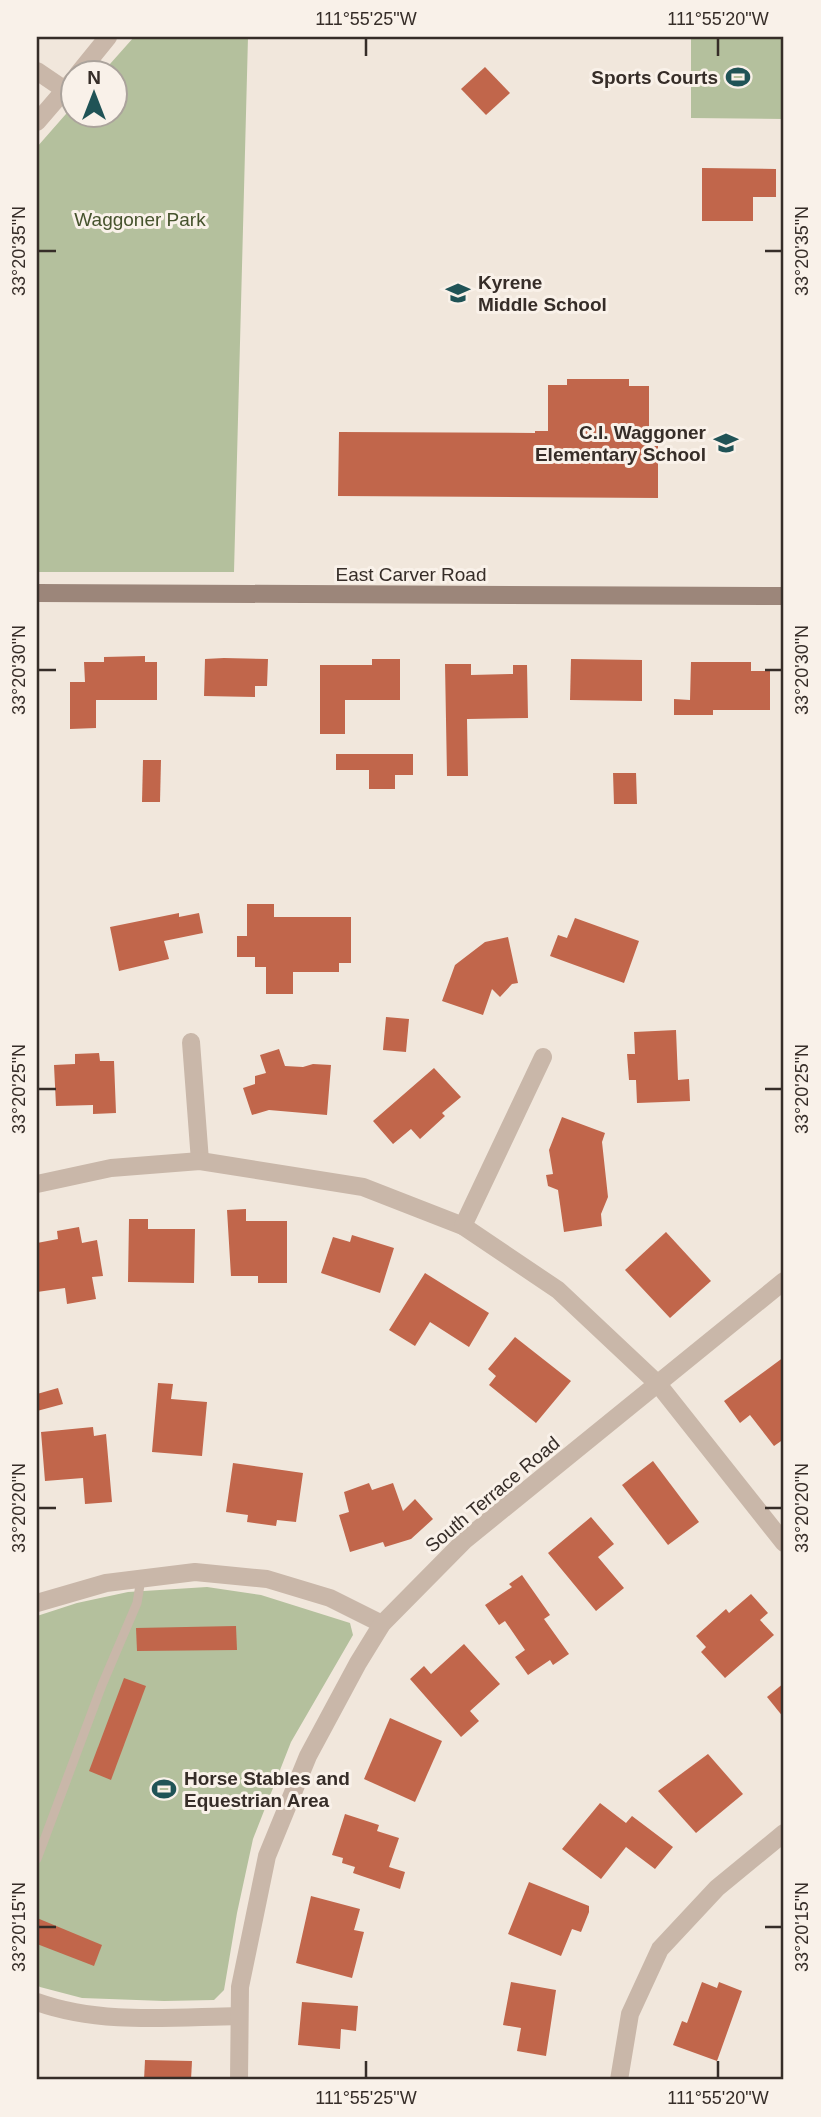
<svg xmlns="http://www.w3.org/2000/svg" width="821" height="2117" viewBox="0 0 821 2117" font-family="Helvetica,sans-serif">
<style>
.green{fill:#b4c09d}
.building{fill:#c1664b}
.lines{fill:none;stroke-linecap:round;stroke-linejoin:round}
.lane{stroke:#c9b7a9;stroke-width:9}
.street{stroke:#c9b7a9;stroke-width:18}
.secondary{stroke:#9c867a;stroke-width:18}
.ticks{fill:none;stroke:#362d28;stroke-width:2.5}
.labels{text-anchor:middle;stroke-width:6;stroke-linejoin:round;paint-order:stroke}
.poi-label{font-size:19px;font-weight:bold;fill:#362d28;stroke:#f9f1e9;text-anchor:end}
.park-label{font-size:19px;fill:#46532d;stroke:#f9f1e9}
.street-label{font-size:19px;fill:#362d28;stroke:#f9f1e9}
.neatline{fill:none;stroke:#362d28;stroke-width:2.5}
.ticks-label{font-size:18px;text-anchor:middle;fill:#362d28}
</style>
<rect width="100%" height="100%" fill="#f1e7dc"/>
<g class="green">
<path d="M134,37H248L234,572H37V147L73,106L74,116H116V74L102,73Z"/>
<path d="M691,37H784V119L691,118Z"/>
<path d="M207,1587L261,1595L350,1623L353,1635L291,1742L253,1839L237,1913L224,1990L214,2000L164,2001L82,1998L40,1987L37,1985V1616L77,1603L128,1592Z"/>
</g>
<g class="building">
<path d="M485,67L510,93L486,115L461,89Z"/>
<path d="M702,168L776,169V197H753V221H702Z"/>
<path d="M567,379H629V386H649V446H658V498L338,496L339,432L535,433V431H548V385H567Z"/>
<path d="M145,656V662H157V700H96V728L70,729V682H85L84,662H104V657Z"/>
<path d="M224,658L268,659L267,686H255V697L204,696L205,659Z"/>
<path d="M372,659H400V700H345V734H320V665H372Z"/>
<path d="M571,659L642,660V701L570,700Z"/>
<path d="M691,662H751V671H770V710H713V715H674V699L690,700Z"/>
<path d="M445,664H471V675L513,674V665H527L528,718L467,719L468,776H447Z"/>
<path d="M336,754H413V775H395V789H369V770H336Z"/>
<path d="M143,760H161L160,802H142Z"/>
<path d="M613,773H636L637,804H614Z"/>
<path d="M247,904H274V917H351V963H339V972H293V994H266V967H255V957H237V936H247Z"/>
<path d="M179,913V917L199,913L203,933L164,941L169,959L119,971L110,927Z"/>
<path d="M575,918L639,941L624,983L550,956L558,935L567,938Z"/>
<path d="M508,937L518,983L512,984L500,997L492,989L483,1015L442,1001L455,965L485,942Z"/>
<path d="M386,1017L409,1019L406,1052L383,1050Z"/>
<path d="M676,1030L678,1080L689,1079L690,1101L637,1103L636,1080H629L627,1054H635L634,1032Z"/>
<path d="M279,1049L285,1066L303,1067L313,1064L331,1065L327,1115L269,1110L252,1115L243,1088L255,1084V1076L266,1073L260,1055Z"/>
<path d="M99,1053L100,1061H114L116,1113L93,1114V1105L56,1106L54,1065L75,1064V1054Z"/>
<path d="M434,1068L461,1097L442,1113L445,1116L420,1139L411,1129L393,1144L373,1121Z"/>
<path d="M562,1117L605,1133L602,1142L608,1197L601,1214L602,1226L564,1232L558,1190L548,1186L546,1175L553,1174L549,1150Z"/>
<path d="M246,1209V1221H287V1283H258V1276H231L227,1210Z"/>
<path d="M129,1219H148V1229H195L194,1283L128,1282Z"/>
<path d="M79,1227L82,1243L97,1240L103,1276L92,1277L96,1299L67,1304L65,1288L37,1292V1243L58,1239L57,1231Z"/>
<path d="M666,1232L711,1281L670,1318L625,1270Z"/>
<path d="M352,1235L394,1248L380,1293L321,1273L333,1237L350,1242Z"/>
<path d="M425,1273L489,1313L469,1347L430,1322L415,1346L389,1330Z"/>
<path d="M515,1337L571,1381L536,1423L489,1385L496,1376L488,1369Z"/>
<path d="M784,1357V1439L774,1446L750,1415L740,1423L724,1401Z"/>
<path d="M158,1383L173,1384L171,1399L207,1402L202,1456L152,1452Z"/>
<path d="M58,1388L63,1404L37,1411V1394Z"/>
<path d="M93,1427L94,1436L106,1434L112,1502L85,1504L83,1478L45,1481L41,1432Z"/>
<path d="M653,1461L699,1522L668,1545L622,1485Z"/>
<path d="M233,1463L303,1473L296,1522L277,1520L276,1526L247,1522L248,1515L226,1512Z"/>
<path d="M369,1483L372,1490L393,1483L403,1511L415,1499L433,1519L411,1539L385,1547L383,1542L350,1552L339,1515L349,1512L344,1492Z"/>
<path d="M591,1517L614,1544L598,1557L624,1588L596,1611L548,1553Z"/>
<path d="M522,1575L550,1615L544,1619L569,1654L553,1665L550,1660L528,1675L515,1657L525,1650L505,1621L499,1625L485,1605L512,1587L509,1584Z"/>
<path d="M751,1594L768,1613L760,1620L774,1635L725,1678L701,1652L706,1647L696,1636L726,1609L729,1613Z"/>
<path d="M236,1626L237,1650L137,1651L136,1628Z"/>
<path d="M464,1644L500,1684L470,1711L479,1721L461,1737L410,1679L424,1666L431,1674Z"/>
<path d="M124,1678L146,1686L111,1780L89,1771Z"/>
<path d="M784,1683V1718L767,1697Z"/>
<path d="M390,1718L442,1741L415,1802L364,1779Z"/>
<path d="M708,1754L743,1794L696,1833L658,1791Z"/>
<path d="M600,1803L626,1823L632,1816L673,1847L655,1869L626,1847L601,1879L562,1849Z"/>
<path d="M345,1814L379,1825L377,1831L399,1838L389,1867L405,1872L400,1889L353,1873L355,1867L342,1863L343,1858L332,1855Z"/>
<path d="M529,1882L589,1906V1912L581,1932L572,1929L561,1956L508,1934Z"/>
<path d="M311,1896L360,1909L354,1930L364,1932L352,1978L296,1963Z"/>
<path d="M37,1918L102,1945L94,1966L37,1944Z"/>
<path d="M511,1982L556,1990L546,2056L517,2051L521,2028L503,2025Z"/>
<path d="M702,1982L717,1988L719,1982L742,1991L717,2061L673,2045L682,2021L687,2023Z"/>
<path d="M302,2002L358,2006L356,2031L341,2029L340,2049L298,2045Z"/>
<path d="M145,2060L192,2061L191,2080H144Z"/>
</g>
<g class="lines">
<path class="lane" d="M37,1859L102,1685L137,1603L141,1579"/>
<g class="street">
<path d="M37,71L65,90"/>
<path d="M78,74L108,37"/>
<path d="M37,122L74,79"/>
<path d="M191,1042L200,1161"/>
<path d="M37,1184L111,1168L200,1161L363,1187L463,1226L558,1290L658,1384L784,1543"/>
<path d="M463,1226L543,1057"/>
<path d="M37,1603L106,1583L195,1572L267,1579L330,1598L382,1624"/>
<path d="M37,2002C101,2025 172,2017 239,2016"/>
<path d="M239,2080L240,1987L267,1856L308,1756L358,1663L382,1624L465,1540L784,1281"/>
<path d="M619,2080L630,2014L660,1949L717,1888L784,1833"/>
</g>
<path class="secondary" d="M37,593L784,596"/>
</g>
<path class="ticks" d="M366,38V56M718,38V56M38,251H56M765,251H782M38,670H56M765,670H782M38,1089H56M765,1089H782M38,1508H56M765,1508H782M38,1927H56M765,1927H782M366,2061V2078M718,2061V2078"/>
<defs>
<g id="stadium-bare" transform="scale(1.89)"><path d="M0-5a6.5 5 0 1 0 0 10a6.5 5 0 1 0 0-10ZM-3.5-1.8h7v3.6h-7Z" fill="#205356" stroke="#f9f1e9" stroke-width="2.5" paint-order="stroke"/></g>
<g id="school-bare" transform="scale(1.89)"><path d="M0-5L7-2L0 1L-7-2ZM-4 1L0 2.5L4 1V4Q0 6-4 4Z" fill="#205356" stroke="#f9f1e9" stroke-width="2.5" paint-order="stroke"/></g>
</defs>
<g fill-rule="evenodd">
<use href="#stadium-bare" x="738" y="77"/>
<use href="#school-bare" x="458" y="293"/>
<use href="#school-bare" x="726" y="443"/>
<use href="#stadium-bare" x="164" y="1789"/>
</g>
<g class="labels">
<g class="poi-label">
<text x="718" y="84">Sports Courts</text>
<text x="478" y="289" text-anchor="start">Kyrene<tspan x="478" dy="22">Middle School</tspan></text>
<text x="706" y="439">C.I. Waggoner<tspan x="706" dy="22">Elementary School</tspan></text>
<text x="184" y="1785" text-anchor="start">Horse Stables and<tspan x="184" dy="22">Equestrian Area</tspan></text>
</g>
<g class="park-label">
<text x="140" y="226">Waggoner Park</text>
</g>
<g class="street-label">
<text x="411" y="581">East Carver Road</text>
<text transform="translate(492 1494) rotate(-40)" y="7">South Terrace Road</text>
</g>
</g>
<rect width="821" height="2117" fill="none" stroke="#f9f1e9" stroke-width="77"/>
<g transform="translate(94 94)"><circle r="33" fill="#f9f1e9" stroke="#aba39c" stroke-width="2"/>
<path d="M0-5L12 26L0 18L-12 26Z" fill="#205356"/>
<text y="-10" font-size="19" font-weight="bold" text-anchor="middle" fill="#362d28">N</text>
</g>
<rect x="38" y="38" width="744" height="2040" class="neatline"/>
<g class="ticks-label">
<text x="366" y="25">111°55'25"W</text>
<text x="718" y="25">111°55'20"W</text>
<text transform="translate(19 251) rotate(-90)" y="6">33°20'35"N</text>
<text transform="translate(802 251) rotate(-90)" y="6">33°20'35"N</text>
<text transform="translate(19 670) rotate(-90)" y="6">33°20'30"N</text>
<text transform="translate(802 670) rotate(-90)" y="6">33°20'30"N</text>
<text transform="translate(19 1089) rotate(-90)" y="6">33°20'25"N</text>
<text transform="translate(802 1089) rotate(-90)" y="6">33°20'25"N</text>
<text transform="translate(19 1508) rotate(-90)" y="6">33°20'20"N</text>
<text transform="translate(802 1508) rotate(-90)" y="6">33°20'20"N</text>
<text transform="translate(19 1927) rotate(-90)" y="6">33°20'15"N</text>
<text transform="translate(802 1927) rotate(-90)" y="6">33°20'15"N</text>
<text x="366" y="2104">111°55'25"W</text>
<text x="718" y="2104">111°55'20"W</text>
</g>
</svg>
